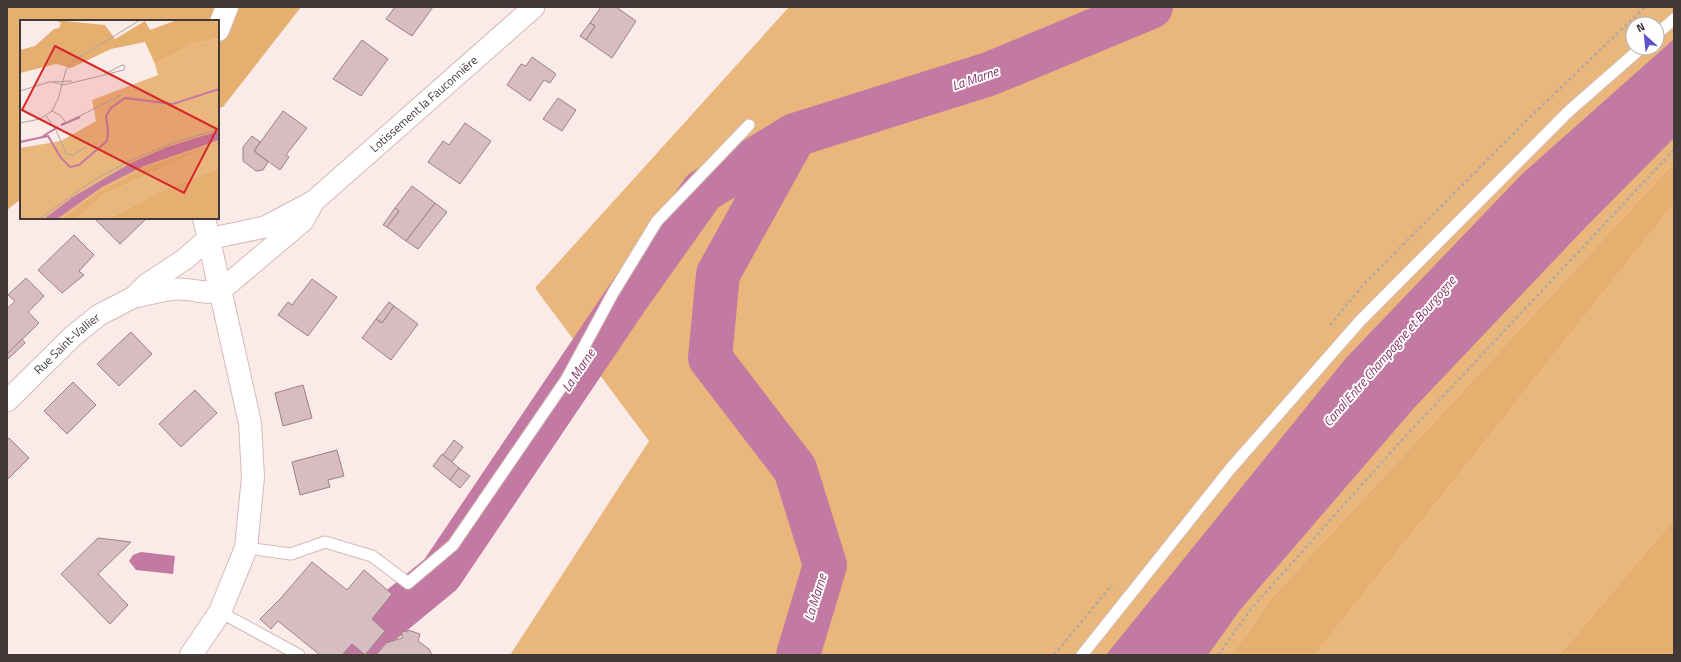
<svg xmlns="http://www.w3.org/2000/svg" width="1681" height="662" viewBox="0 0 1681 662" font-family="'Titillium Web',sans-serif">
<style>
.green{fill:#e9b77b;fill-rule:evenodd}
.forest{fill:#e5af6f}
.water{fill:#c27aa2}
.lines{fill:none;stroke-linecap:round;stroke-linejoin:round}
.river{stroke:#c27aa2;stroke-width:44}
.building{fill:#d7bdc1;stroke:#9a8185}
.service-casing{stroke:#d4bab6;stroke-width:13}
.minor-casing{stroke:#d4bab6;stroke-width:23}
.tertiary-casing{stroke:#d4bab6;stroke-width:24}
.path{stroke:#b4a7a4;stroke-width:2.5;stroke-dasharray:3 3;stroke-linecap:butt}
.service{stroke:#fff;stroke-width:11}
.minor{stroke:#fff;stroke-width:21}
.tertiary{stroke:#fff;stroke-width:22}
.labels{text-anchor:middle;stroke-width:4;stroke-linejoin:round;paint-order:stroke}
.street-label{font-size:12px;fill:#423836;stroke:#fff}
.water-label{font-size:13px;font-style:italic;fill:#883267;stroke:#fff}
.inset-river{fill:none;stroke:#c27aa2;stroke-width:2}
.inset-road{fill:none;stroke:#b1a3a1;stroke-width:1}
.view{fill:#d62828;fill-opacity:0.15;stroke:#d62828;stroke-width:2}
.inset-edge{fill:none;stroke:#423836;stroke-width:2}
</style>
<rect width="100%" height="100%" fill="#fbebe8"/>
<g class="green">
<path d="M789,7H1674V164L1666,171L1274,595L1231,655H510L649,441L535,288ZM1633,24H1657V48H1633Z"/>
<path d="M1674,204V519L1559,655H1315Z"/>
</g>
<g class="forest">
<path d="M7,7H301L223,107L218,108V21H21V199L7,210Z"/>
<path d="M1674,164V204L1315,655H1231L1274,595L1666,171Z"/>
<path d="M1674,519V655H1559Z"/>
</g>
<g class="water">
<path d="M1674,39V138L1582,231L1414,408L1240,610L1208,655H1106L1346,358L1522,174Z"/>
<path d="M141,552L175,556L173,574L136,570L129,561L133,555Z"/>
</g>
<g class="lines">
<g class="river">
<path d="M379,625L441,574L627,298L703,191L793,136"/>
<path d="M357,655L360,650"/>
<path d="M798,655L825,565L795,469L710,358L718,274L795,135L989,74L1151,7"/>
</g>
</g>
<g class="building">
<path d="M395,7H433L412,36L386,19Z"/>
<path d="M601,7H616L636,21L612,58L586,40L595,26L590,23Z"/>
<path d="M590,23L595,26L586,40L580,36Z"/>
<path d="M362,40L388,59L361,96L333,79Z"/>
<path d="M532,57L556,74L550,83L544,80L530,101L507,85L521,64L526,66Z"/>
<path d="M558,98L576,110L562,131L543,119Z"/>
<path d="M283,111L307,128L286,155L289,157L280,170L254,151Z"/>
<path d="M465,123L491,141L460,184L428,162L443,141L449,145Z"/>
<path d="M252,136L260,142L254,151L268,162L263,170L256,171L243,161V147Z"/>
<path d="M412,186L435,203L406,241L387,227L399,211L395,208Z"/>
<path d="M435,203L447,212L418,249L406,241Z"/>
<path d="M395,208L399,211L387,227L383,225Z"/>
<path d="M98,218H147L120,244L96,220Z"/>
<path d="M74,235L94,255L79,271L84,275L62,293L38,270Z"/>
<path d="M26,278L44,296L28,312L39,323L7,354V309L15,301L8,295Z"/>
<path d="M312,279L337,297L308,336L278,315L288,302L292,305Z"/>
<path d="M389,302L394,306L382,323L376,319Z"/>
<path d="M394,306L418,324L391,360L362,338L376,319L382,323Z"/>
<path d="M131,332L152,354L119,386L97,364Z"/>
<path d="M22,339L25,343L8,359L7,354Z"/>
<path d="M73,382L96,405L67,434L44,411Z"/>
<path d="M303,385L312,418L283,426L275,393Z"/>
<path d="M195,390L217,413L181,447L159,424Z"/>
<path d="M9,438L29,458L7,480V439Z"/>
<path d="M454,440L463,447L452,462L443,455Z"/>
<path d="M337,450L344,476L328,480L330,487L300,495L292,462Z"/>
<path d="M442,454L459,468L450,480L433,466Z"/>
<path d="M459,468L470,476L460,488L450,480Z"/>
<path d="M98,538L131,542L98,574L128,605L110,624L61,574Z"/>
<path d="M312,562L347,590L364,570L392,594L372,619L385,631L365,655L352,644L342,655H320L278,621L271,629L260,619L281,598Z"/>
<path d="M408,630L420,634L418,641L429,649L432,655H376L386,643L402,638V631L407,632Z"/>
</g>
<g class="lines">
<g class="service-casing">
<g id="service">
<path d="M1657,34L1674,19"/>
<path d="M246,548L291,554L325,542L372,556L408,583L453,545L566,380L613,293L657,221L749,125"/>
<path d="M220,612L299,655"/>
<path d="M1082,655L1231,468L1360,321L1568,112L1641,48"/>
</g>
</g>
<g class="minor-casing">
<g id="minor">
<path d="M134,297C148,295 162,290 176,289C191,288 205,295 220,291L303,221L314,201"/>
<path id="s1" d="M7,401L73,336L99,315L134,297L147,284L185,259L208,239L265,227L314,201L534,7"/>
</g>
</g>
<g class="tertiary-casing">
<g id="tertiary">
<path d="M218,30L227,7"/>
<path d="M191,655L220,612L246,548L253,477L250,423L204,218"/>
</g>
</g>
<g class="path">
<path d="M1330,325L1364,284L1526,121L1645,7"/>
<path d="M1054,655L1112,585"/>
<path d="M1218,655L1251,609L1401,441L1674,150"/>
</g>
<use href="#service" class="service"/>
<use href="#minor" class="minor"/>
<use href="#tertiary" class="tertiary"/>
</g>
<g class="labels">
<g class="street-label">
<text dy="4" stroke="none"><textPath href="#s1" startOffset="520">Lotissement la Fauconnière</textPath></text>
<text dy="4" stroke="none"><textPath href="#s1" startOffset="83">Rue Saint-Vallier</textPath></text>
</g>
<g class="water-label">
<text transform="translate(975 78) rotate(-19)" y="5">La Marne</text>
<text transform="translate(1389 351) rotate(-49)" y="5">Canal Entre Champagne et Bourgogne</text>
<text transform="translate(578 370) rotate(-56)" y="5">La Marne</text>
<text transform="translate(815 597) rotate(-73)" y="5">La Marne</text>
</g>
</g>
<g transform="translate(20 20)">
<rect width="199" height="199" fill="#fbebe8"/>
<path d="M199,18V122L128,146L81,170L41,199H0V128L41,121L76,101L72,80L138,55L135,44L170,25ZM199,125V148L139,172L87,199H56L85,174L189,127Z" fill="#e9b77b"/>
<path d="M35,0L85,5L95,19L125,1L130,10L157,0H199V18L170,25L135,44L125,22L91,29L51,48L36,44L0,53V30L15,26L34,9L39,8L41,3ZM199,122V125L189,127L85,174L56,199H41L81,170L128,146ZM199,148V199H87L139,172Z" fill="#e5af6f"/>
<path d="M199,111V120L124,146L82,167L37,199H24L53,177L111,143L147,127Z" fill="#c27aa2"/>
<path class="inset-river" d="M41,105L60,97M23,116L38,107M0,122L28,116L41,138L50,147L59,145L87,121L88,111L86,96L91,88L105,78L153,84L199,69"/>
<path class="inset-road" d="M33,62L43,65L104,50L105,46L102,45L87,53M0,71L29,62L52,61M32,91L40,95L46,103L101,75M26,96L36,110L46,133L53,135L66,127M0,103L20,99L32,91L38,79L46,50L52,42L120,0M19,199L71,162L107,142L150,124L199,109"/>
<path class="view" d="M35,26L197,109L164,173L2,90Z"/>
<rect width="199" height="199" class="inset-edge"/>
</g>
<rect width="1681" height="662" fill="none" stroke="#423836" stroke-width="16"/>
<g transform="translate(1645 36) rotate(333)"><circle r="19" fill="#ffffff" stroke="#b3afaf"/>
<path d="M0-3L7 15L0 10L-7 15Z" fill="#5f53cc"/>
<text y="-6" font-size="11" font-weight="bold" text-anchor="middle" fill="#423836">N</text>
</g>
</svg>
